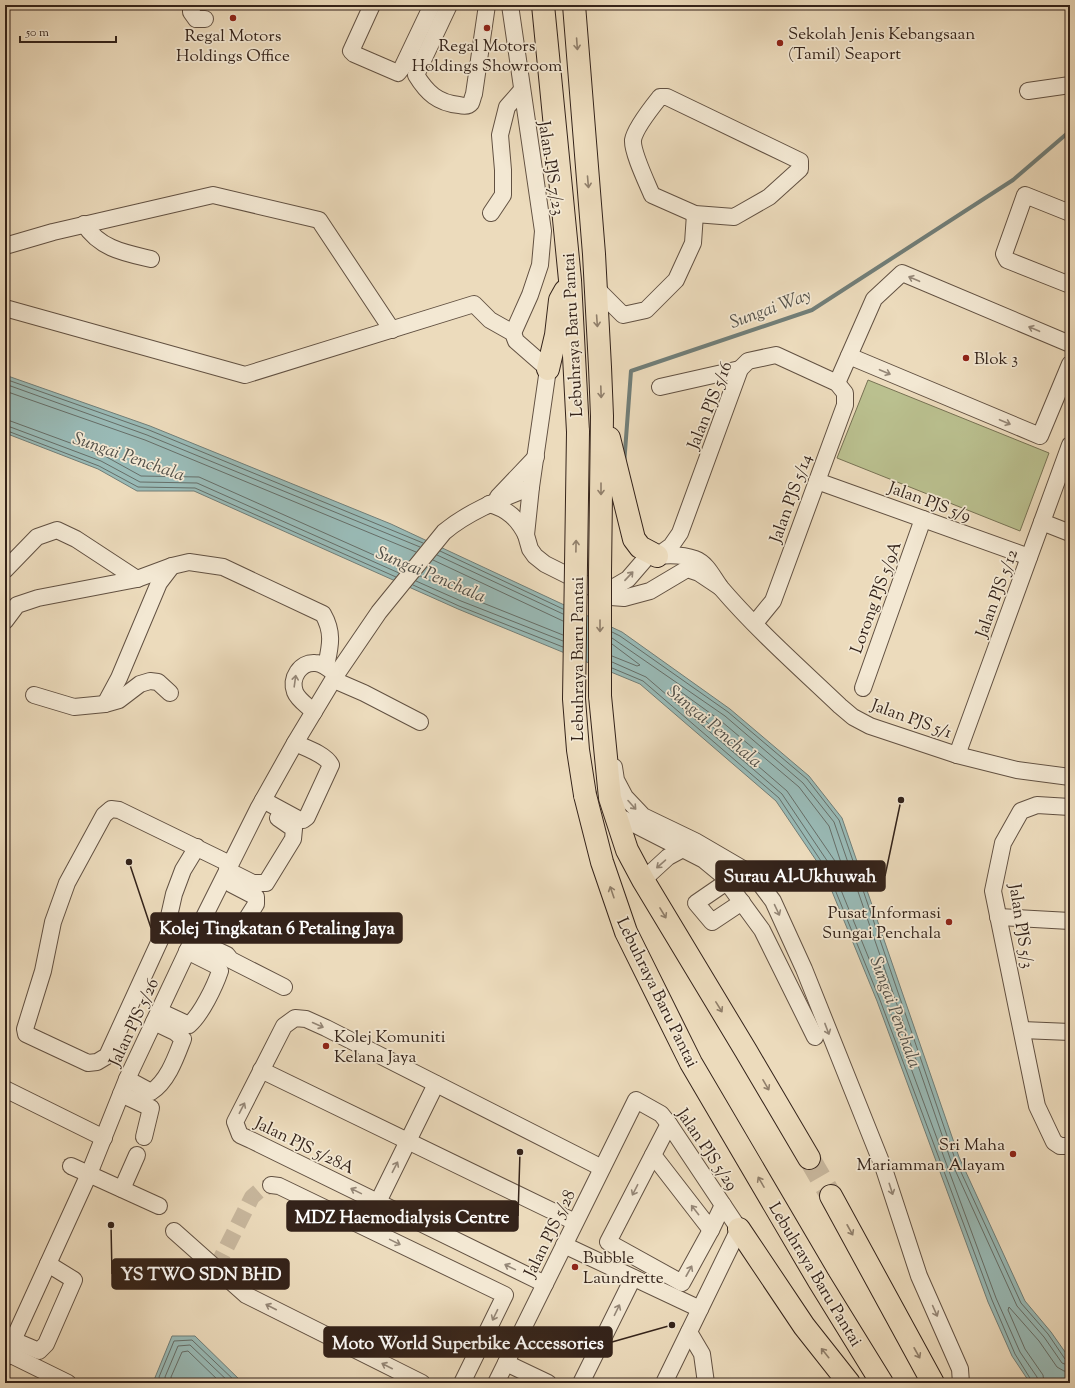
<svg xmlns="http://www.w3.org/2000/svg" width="1075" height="1388" viewBox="0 0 1075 1388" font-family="'Sorts Mill Goudy',serif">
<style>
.green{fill:#bac08f;stroke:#777254}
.water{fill:#99bab6;stroke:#717e78}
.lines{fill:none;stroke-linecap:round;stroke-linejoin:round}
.shore{stroke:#666e68;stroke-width:1}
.stream{stroke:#717e78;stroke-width:4}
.minor-tunnel{stroke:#c7b69c;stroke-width:16;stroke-dasharray:16 8;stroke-linecap:butt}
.highway-tunnel{stroke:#c7b69c;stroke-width:22;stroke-dasharray:22 11;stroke-linecap:butt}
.minor-casing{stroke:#625142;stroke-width:18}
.highway-casing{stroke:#34231a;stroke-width:24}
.minor{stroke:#f3e8d3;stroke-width:16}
.highway{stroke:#ecdbbc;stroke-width:22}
.highway-bridge-casing{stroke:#34231a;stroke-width:24;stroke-linecap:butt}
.highway-bridge{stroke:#ecdbbc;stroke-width:22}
.oneway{stroke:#907f6b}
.oneway2{stroke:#948676}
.poi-dot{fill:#8f2418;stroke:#f3e8d3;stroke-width:1.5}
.labels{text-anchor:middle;stroke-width:3.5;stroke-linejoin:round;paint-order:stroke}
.poi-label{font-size:17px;fill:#34231a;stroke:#f3e8d3;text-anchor:start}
.street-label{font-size:17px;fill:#34231a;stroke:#f3e8d3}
.water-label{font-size:18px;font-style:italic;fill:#525049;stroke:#f3e8d3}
.leader{fill:none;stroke:#34231a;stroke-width:1.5}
.callout-dot{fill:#34231a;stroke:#f3e8d3;stroke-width:1.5}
.callout{fill:#34231a;stroke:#34231a;stroke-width:1.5}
.callout-label{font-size:18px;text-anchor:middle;font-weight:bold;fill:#fff}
</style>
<rect width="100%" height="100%" fill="#ecdbbc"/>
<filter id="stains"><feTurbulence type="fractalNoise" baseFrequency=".005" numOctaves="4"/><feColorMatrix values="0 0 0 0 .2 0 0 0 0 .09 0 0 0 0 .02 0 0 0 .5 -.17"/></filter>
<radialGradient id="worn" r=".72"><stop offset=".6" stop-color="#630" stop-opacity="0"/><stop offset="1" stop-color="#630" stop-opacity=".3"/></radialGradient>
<path class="green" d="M868,380L1049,453L1020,531L837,458Z"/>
<g class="water">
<path d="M5,375L150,426L391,524L622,632L730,709L809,776L842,818L959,1157L1025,1301L1051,1332L1070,1359V1383H1030L1012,1356L988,1302L877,1001L824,872L776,801L640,684L458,609L194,491H137L98,469L5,433Z"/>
<path d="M172,1336H195L243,1383H160L154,1380Z"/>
</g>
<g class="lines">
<g class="shore">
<path d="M5,379L149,430L423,543"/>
<path d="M5,384L147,435L420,547"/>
<path d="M5,391L145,440L416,552"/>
<path d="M5,419L103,455L141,476L199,477L403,568"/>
<path d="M5,425L101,461L140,482L197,483L399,573"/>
<path d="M5,430L99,466L138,487L195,488L396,577"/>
<path d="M440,551L563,609"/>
<path d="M437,555L563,614"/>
<path d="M433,560L563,621"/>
<path d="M420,576L463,595L563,635"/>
<path d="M416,581L461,601L563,641"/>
<path d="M413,585L459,606L563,647"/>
<path d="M612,632L620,636L728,712L807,779L839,820L955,1159L1021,1303L1048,1334L1065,1359L1070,1361"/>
<path d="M612,638L725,716L803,783L834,822L951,1161L1017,1306L1044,1337L1062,1363L1070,1366"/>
<path d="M612,644L640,665L637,666L612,656"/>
<path d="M612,662L646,677L782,794L832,868L885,998L996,1298L1020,1352L1037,1377L1038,1383"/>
<path d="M612,668L643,681L779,798L827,870L880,1000L992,1300L1015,1354L1033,1383"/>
<path d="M674,687L721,721L799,787L829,826L848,884L845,883L837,864L787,791L671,691V688Z"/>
<path d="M161,1383L159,1377L174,1341L192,1340L237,1383"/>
<path d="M166,1383L165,1377L178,1346L190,1345L230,1383"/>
<path d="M172,1383L171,1377L182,1352L188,1351L221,1383"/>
<path d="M1044,1383L1043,1375L1025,1349L1008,1310L1009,1307L1039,1341L1057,1367L1064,1371L1070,1372"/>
</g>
<path class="stream" d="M624,465L631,371L812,310L1013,180L1070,131"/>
<path class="minor-tunnel" d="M216,1268L252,1197L259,1191L271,1185"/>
<path class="highway-tunnel" d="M809,1158L831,1196"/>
<g class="minor-casing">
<g id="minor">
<path d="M191,5V12L196,19H205"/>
<path d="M372,5L351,51L354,54L398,73L402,68L432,5"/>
<path d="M449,5L416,75C427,93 438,103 459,105C463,106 468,107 471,103C472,101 473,96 474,94L487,5"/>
<path d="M510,5L543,231L540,265L530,295L513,333"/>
<path d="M1028,91L1070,85"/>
<path d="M660,97H667L800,161V169L769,197L734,217L695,214L652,195C647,183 632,152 633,140C635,128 652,107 660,97Z"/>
<path d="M491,213L503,195V170L500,135L507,107L521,91"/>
<path d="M1070,213L1025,195L1004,254L1007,260L1070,285"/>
<path d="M84,224C100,249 125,253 151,259"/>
<path d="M5,246L53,232L213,195L319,220L392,330"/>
<path d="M594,286L623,315L646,310L676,280L693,243L695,214"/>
<path d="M5,308L245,375L474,304L490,320L513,333L516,341L548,369L531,487L526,535L530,549L535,556L545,564L611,597L624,598L650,591L687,569L699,573L720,587"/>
<path d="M849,356L1040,436L1070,364"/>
<path d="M837,383L874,299L902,273L1070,344"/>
<path d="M660,387L740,369"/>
<path d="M817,481L1029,557"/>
<path d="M498,497L536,457"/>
<path d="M489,504C508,509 518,519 526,535"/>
<path d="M1042,522L1070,533"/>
<path d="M657,556L671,546L680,533L740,369L748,361L776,355L837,383L845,393V405L773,601L755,623"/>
<path d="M5,570L37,537L57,530L76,539L137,579"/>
<path d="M597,591L616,586L628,579L647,557C661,555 682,554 695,559C708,564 713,578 721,588C757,630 800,668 840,706L853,717L870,726L957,755L1017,770L1070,777"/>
<path d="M5,621L17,605L38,598L137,579L172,566L189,562L223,567L323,614C334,633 330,647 326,666"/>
<path d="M334,680L364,693L420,722"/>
<path d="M863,688L923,519"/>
<path d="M34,695L74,707L105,704L119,700L140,684L150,681L158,682L170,693"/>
<path d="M105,704L119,678L159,583L172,566"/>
<path d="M314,712C308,706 298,700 295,692C290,678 300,662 315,663C322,663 328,668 334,673"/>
<path d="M957,755L1070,445"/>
<path d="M614,767L616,780L625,797L643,816L695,841L743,869L758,881L773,901L804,969L884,1169L919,1276L960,1369L961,1383"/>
<path d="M263,800L300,820H303L307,817L331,765C325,754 306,748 295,743"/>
<path d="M1070,807L1037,805L1021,811L1003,843L993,891L1037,1106L1054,1142L1060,1146H1070"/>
<path d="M616,815L704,860L721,874L762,930L815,1037"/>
<path d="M197,847L183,870L174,894L167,925L107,1056L97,1062L88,1063L26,1034L25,1029L43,971L53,922L67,883L104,815L111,809L119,810L230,864"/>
<path d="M227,870L253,883H266L293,839L294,829L278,818"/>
<path d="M733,874L728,881L696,903L712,922L742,902"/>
<path d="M643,880L668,857L681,850"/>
<path d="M231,884L256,897V904L244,923"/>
<path d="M998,917L1070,921"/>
<path d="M193,939L227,955L231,960L284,987"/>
<path d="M159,1011L189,1025C201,1015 215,986 220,971L217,966L187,951"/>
<path d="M1022,1030L1070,1032"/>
<path d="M261,1070L575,1222"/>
<path d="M127,1079L151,1092C168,1081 176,1057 183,1039L175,1032L154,1022"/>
<path d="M5,1089L104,1138"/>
<path d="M121,1094L151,1108L144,1137"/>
<path d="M669,1124L653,1155L711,1230L723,1205"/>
<path d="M653,1155L608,1242L682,1283L711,1230"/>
<path d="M71,1166L159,1206"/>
<path d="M271,1185L279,1186L505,1295L462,1383"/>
<path d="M122,1189L137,1155"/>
<path d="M378,1202L436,1084"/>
<path d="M174,1231L246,1295L422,1383"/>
<path d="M564,1245L700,1309"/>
<path d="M545,1284L251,1140L240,1135L235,1122L284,1026L295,1018L306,1019L326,1028L602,1168"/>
<path d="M689,1332L702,1354L706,1383"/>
<path d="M13,1340L39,1351L46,1344L74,1280L48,1264"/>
<path d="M7,1353L68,1383"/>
<path d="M5,1358L89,1174L127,1079L193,939L258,809L295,743L336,675L379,612L444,532C469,511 501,499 531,487"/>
<path d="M506,1363L548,1383"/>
<path d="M496,1383L636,1100L661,1114L669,1124L739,1229L664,1383"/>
<path d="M581,1383L633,1278"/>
</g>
</g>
<g class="highway-casing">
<g id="highway">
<path d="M543,5L570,280L578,432"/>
<path d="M574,5L594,254L600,367L602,416L600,573"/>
<path d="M548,369L556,335L560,300L565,291"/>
<path d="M609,438L634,539L640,547L657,556"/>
<path d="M600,696L610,798L627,850L643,880L746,1051L809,1158"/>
<path d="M585,795L602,862L626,932L691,1063L819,1281L882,1383"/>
<path d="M831,1196L933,1383"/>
<path d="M739,1229L804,1326L849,1383"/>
</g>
</g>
<use href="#minor" class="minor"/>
<use href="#highway" class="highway"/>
<g class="highway-bridge-casing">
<g id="highway-bridge">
<path d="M578,432L574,699L578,750L585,795"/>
<path d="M600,696V573"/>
</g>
</g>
<use href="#highway-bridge" class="highway-bridge"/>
</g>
<defs><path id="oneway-shaft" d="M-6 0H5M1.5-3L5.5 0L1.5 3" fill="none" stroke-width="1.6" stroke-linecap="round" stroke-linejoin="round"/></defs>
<g class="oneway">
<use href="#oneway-shaft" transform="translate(577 44) rotate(86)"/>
<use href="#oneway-shaft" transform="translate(588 182) rotate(85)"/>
<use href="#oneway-shaft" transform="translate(597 321) rotate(86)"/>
<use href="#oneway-shaft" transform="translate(601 392) rotate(88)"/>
<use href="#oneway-shaft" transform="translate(601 489) rotate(90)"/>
<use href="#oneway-shaft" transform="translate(576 546) rotate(-89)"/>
<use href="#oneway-shaft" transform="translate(600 626) rotate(90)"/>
<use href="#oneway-shaft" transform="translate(612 892) rotate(-109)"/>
<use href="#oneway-shaft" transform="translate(663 913) rotate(59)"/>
<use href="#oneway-shaft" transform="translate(719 1007) rotate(58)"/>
<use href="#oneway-shaft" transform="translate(766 1085) rotate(60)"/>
<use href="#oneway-shaft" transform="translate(761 1182) rotate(-120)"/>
<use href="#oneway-shaft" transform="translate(850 1230) rotate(61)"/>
<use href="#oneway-shaft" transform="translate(825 1353) rotate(-129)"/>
<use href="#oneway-shaft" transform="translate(917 1353) rotate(61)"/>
</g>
<g class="oneway2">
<use href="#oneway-shaft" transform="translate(914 279) rotate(-157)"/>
<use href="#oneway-shaft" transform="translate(1034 329) rotate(-157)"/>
<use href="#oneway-shaft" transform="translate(885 372) rotate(23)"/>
<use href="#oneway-shaft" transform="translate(1005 422) rotate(23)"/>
<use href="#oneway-shaft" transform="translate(629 576) rotate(-47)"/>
<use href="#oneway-shaft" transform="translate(295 681) rotate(-82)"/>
<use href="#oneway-shaft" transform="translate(632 805) rotate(48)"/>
<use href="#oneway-shaft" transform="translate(661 864) rotate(139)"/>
<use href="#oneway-shaft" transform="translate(777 910) rotate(65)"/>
<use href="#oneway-shaft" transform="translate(318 1025) rotate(24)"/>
<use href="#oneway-shaft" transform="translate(827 1029) rotate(69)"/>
<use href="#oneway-shaft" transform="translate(242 1108) rotate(-63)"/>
<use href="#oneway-shaft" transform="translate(395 1167) rotate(-63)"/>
<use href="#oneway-shaft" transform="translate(891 1189) rotate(72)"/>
<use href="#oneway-shaft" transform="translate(635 1190) rotate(117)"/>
<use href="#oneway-shaft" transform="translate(356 1191) rotate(-154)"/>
<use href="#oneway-shaft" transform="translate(695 1210) rotate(-128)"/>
<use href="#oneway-shaft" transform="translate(395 1242) rotate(26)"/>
<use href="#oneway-shaft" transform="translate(510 1267) rotate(-154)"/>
<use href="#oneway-shaft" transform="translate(689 1271) rotate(-61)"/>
<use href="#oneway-shaft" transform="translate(271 1307) rotate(-153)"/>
<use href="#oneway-shaft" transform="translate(617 1310) rotate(-64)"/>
<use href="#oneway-shaft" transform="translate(935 1311) rotate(66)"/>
<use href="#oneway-shaft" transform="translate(495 1315) rotate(116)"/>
<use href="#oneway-shaft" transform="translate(387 1366) rotate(-153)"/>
</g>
<g class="poi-dot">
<circle cx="233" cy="18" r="4"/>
<circle cx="487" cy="28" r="4"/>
<circle cx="780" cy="43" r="4"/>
<circle cx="966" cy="358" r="4"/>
<circle cx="949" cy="922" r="4"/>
<circle cx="326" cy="1046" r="4"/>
<circle cx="1013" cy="1154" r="4"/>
<circle cx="575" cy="1267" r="4"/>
</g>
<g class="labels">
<g class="poi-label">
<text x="788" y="39">Sekolah Jenis Kebangsaan<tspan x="788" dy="20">(Tamil) Seaport</tspan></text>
<text x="233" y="41" text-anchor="middle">Regal Motors<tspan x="233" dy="20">Holdings Office</tspan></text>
<text x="487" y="51" text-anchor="middle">Regal Motors<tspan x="487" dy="20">Holdings Showroom</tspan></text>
<text x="974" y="364">Blok 3</text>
<text x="941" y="918" text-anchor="end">Pusat Informasi<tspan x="941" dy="20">Sungai Penchala</tspan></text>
<text x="334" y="1042">Kolej Komuniti<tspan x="334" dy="20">Kelana Jaya</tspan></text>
<text x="1005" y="1150" text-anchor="end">Sri Maha<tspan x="1005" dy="20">Mariamman Alayam</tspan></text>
<text x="583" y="1263">Bubble<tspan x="583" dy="20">Laundrette</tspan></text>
</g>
<g class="street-label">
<text transform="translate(552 168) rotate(81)" y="6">Jalan PJS 7/23</text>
<text transform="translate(572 335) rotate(-93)" y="6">Lebuhraya Baru Pantai</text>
<text transform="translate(709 405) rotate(-68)" y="6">Jalan PJS 5/16</text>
<text transform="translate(790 498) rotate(-70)" y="6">Jalan PJS 5/14</text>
<text transform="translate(930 501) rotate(20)" y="6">Jalan PJS 5/9</text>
<text transform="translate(996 593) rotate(-70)" y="6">Jalan PJS 5/12</text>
<text transform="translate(875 597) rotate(-70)" y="6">Lorong PJS 5/9A</text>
<text transform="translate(577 659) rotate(-90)" y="6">Lebuhraya Baru Pantai</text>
<text transform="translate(912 718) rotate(20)" y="6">Jalan PJS 5/1</text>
<text transform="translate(1022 926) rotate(81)" y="6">Jalan PJS 5/3</text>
<text transform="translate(658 992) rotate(64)" y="6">Lebuhraya Baru Pantai</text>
<text transform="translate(133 1022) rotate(-65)" y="6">Jalan PJS 5/26</text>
<text transform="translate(305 1145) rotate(26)" y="6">Jalan PJS 5/28A</text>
<text transform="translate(708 1149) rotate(56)" y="6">Jalan PJS 5/29</text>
<text transform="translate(549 1233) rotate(-64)" y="6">Jalan PJS 5/28</text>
<text transform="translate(816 1274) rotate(59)" y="6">Lebuhraya Baru Pantai</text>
</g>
<g class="water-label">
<text transform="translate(770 308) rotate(-20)" y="6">Sungai Way</text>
<text transform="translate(129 456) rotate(19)" y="6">Sungai Penchala</text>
<text transform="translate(431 574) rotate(23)" y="6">Sungai Penchala</text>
<text transform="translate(715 726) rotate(40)" y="6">Sungai Penchala</text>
<text transform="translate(896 1012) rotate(70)" y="6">Sungai Penchala</text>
</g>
</g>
<path class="leader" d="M901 800L885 876M129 862L151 928M520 1152L518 1216M111 1225L112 1274M672 1325L612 1342"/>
<g class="callout-dot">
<circle cx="901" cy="800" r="4"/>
<circle cx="129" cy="862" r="4"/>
<circle cx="520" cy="1152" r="4"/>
<circle cx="111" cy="1225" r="4"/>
<circle cx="672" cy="1325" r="4"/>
</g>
<g class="callout">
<rect x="716" y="861" width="169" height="30" rx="4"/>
<rect x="151" y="913" width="251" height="30" rx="4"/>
<rect x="287" y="1201" width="231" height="30" rx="4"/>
<rect x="112" y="1259" width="177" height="30" rx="4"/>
<rect x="324" y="1327" width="288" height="30" rx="4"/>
</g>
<g class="callout-label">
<text x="800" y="882">Surau Al-Ukhuwah</text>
<text x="277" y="934">Kolej Tingkatan 6 Petaling Jaya</text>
<text x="402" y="1223">MDZ Haemodialysis Centre</text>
<text x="201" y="1280">YS TWO SDN BHD</text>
<text x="468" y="1349">Moto World Superbike Accessories</text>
</g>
<rect width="1075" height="1388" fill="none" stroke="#ecdbbc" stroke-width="20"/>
<rect x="6" y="6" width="1063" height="1376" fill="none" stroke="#34231a" stroke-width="2"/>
<rect x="10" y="10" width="1055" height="1368" fill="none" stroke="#34231a"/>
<path d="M20 36v6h96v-6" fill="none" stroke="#34231a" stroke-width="2"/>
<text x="26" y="36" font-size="12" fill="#34231a" stroke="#f3e8d3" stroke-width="3" paint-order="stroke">50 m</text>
<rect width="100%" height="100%" filter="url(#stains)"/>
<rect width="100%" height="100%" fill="url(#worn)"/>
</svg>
